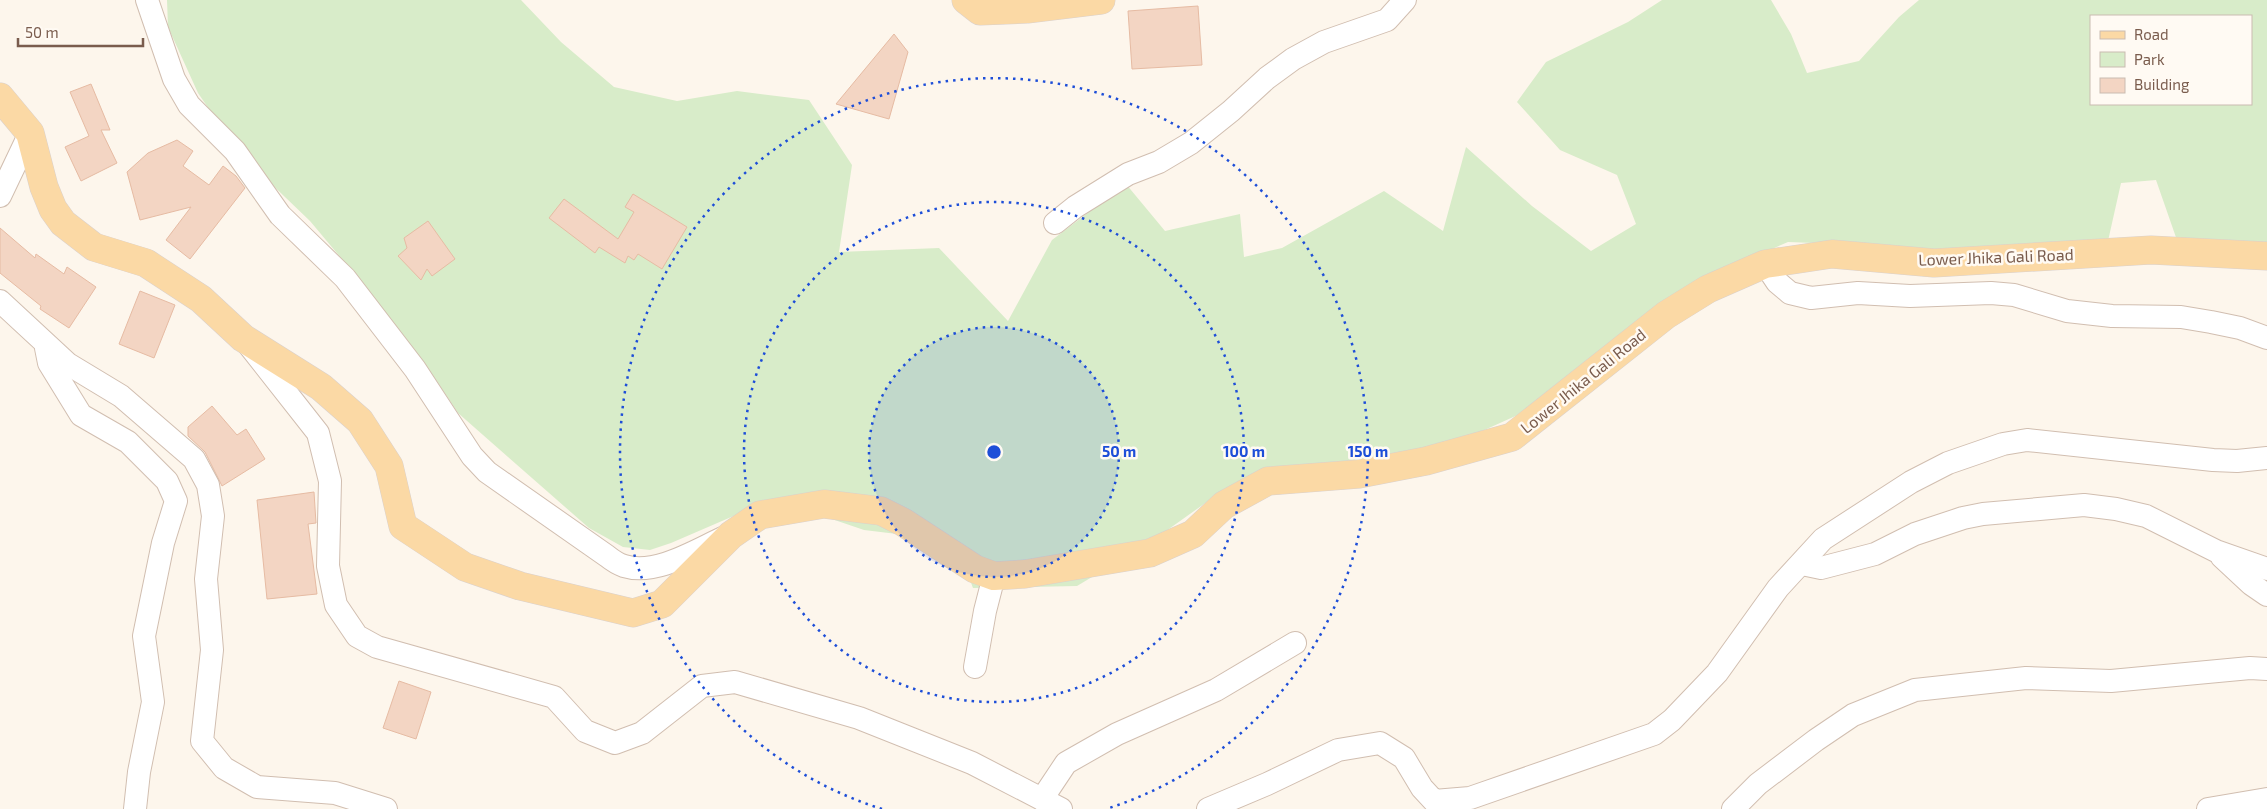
<svg xmlns="http://www.w3.org/2000/svg" width="2267" height="809" viewBox="0 0 2267 809" font-family="'Exo 2',sans-serif">
<style>
.green{fill:#d8ecc9;fill-rule:evenodd}
.building{fill:#f3d5c3;stroke:#e6bba3}
.lines{fill:none;stroke-linecap:round;stroke-linejoin:round}
.minor-casing{stroke:#d1beb0;stroke-width:24}
.major-casing{stroke:#dad1cd;stroke-width:29}
.minor{stroke:#fff;stroke-width:22}
.major{stroke:#fbd9a5;stroke-width:28}
.ring{fill:none;stroke:#1d4ed8;stroke-width:2.5;stroke-dasharray:2.5 5}
.labels{text-anchor:middle;stroke-width:5;stroke-linejoin:round;paint-order:stroke}
.street-label{font-size:16px;fill:#7a5c4d;stroke:#fffaf3}
.centre{fill:#1d4ed8;stroke:#fffaf3;stroke-width:2.5}
.ring-label{font-size:15px;text-anchor:middle;font-weight:bold;fill:#1d4ed8;stroke:#fffaf3;stroke-width:5;stroke-linejoin:round;paint-order:stroke}
</style>
<rect width="100%" height="100%" fill="#fdf6ec"/>
<path class="green" d="M167,0H521L561,42L614,87L677,101L737,91L809,100L852,165L839,252L939,248L1008,321L1052,240L1126,184L1165,231L1240,214L1244,257L1282,248L1384,191L1443,231L1466,147L1532,206L1591,251L1636,224L1617,175L1560,150L1517,102L1546,62L1628,22L1662,0H1771L1791,34L1807,73L1859,61L1899,17L1919,0H2267V245L2179,246L2156,180L2121,183L2108,241L1916,257L1841,244L1788,242L1716,273L1531,409L1438,451L1225,489L1152,541L1077,586L973,588L955,541L864,530L773,499L671,543L650,550L623,547L589,528L458,413L432,374L362,283L310,221L261,174L220,125L198,93L168,27ZM2091,16H2251V104H2091Z"/>
<g class="building">
<path d="M1198,6L1202,65L1132,69L1128,11Z"/>
<path d="M894,34L908,52L889,119L836,104Z"/>
<path d="M91,84L110,130H101L117,163L81,181L65,147L89,136L70,92Z"/>
<path d="M177,140L193,151L183,166L209,185L223,166L236,176L245,188L190,259L166,240L191,207L140,220L127,172L148,153Z"/>
<path d="M633,194L687,227L662,269L638,254L634,260L628,256L625,263L599,247L595,253L549,218L564,199L618,239L634,212L625,207Z"/>
<path d="M428,221L455,259L432,276L427,269L421,280L398,256L407,248L404,238Z"/>
<path d="M0,228L35,258L36,254L64,274L67,267L96,287L69,328L40,309L41,306L0,273Z"/>
<path d="M140,291L175,305L154,358L119,344Z"/>
<path d="M212,406L237,435L246,429L265,459L222,486L205,452L188,436V427Z"/>
<path d="M314,492L316,523L308,524L317,594L267,599L257,500Z"/>
<path d="M399,681L431,692L416,739L383,728Z"/>
</g>
<g class="lines">
<g class="minor-casing">
<g id="minor">
<path d="M147,0L174,79L189,105L235,151L280,215L345,278L415,369L472,456L487,472L607,556C612,560 618,564 624,566C656,576 696,550 725,537"/>
<path d="M0,196L30,133"/>
<path d="M1055,223L1075,207L1128,174L1159,162L1191,143L1231,111L1267,78L1293,59L1324,42L1387,20L1405,0"/>
<path d="M1765,264L1777,282L1790,293L1811,298L1858,293L1910,296L1991,293L2014,295L2067,311L2112,316L2181,317L2211,322L2240,328L2267,338"/>
<path d="M0,301L68,364L121,396L194,459L208,485L213,516L206,579L212,650L202,741L224,768L257,787L335,793L386,809"/>
<path d="M248,344L318,433L330,481L328,566L336,605L357,636L377,647L554,697L585,731L615,743L642,733L702,686L735,682L859,718L972,763L1061,809"/>
<path d="M46,348L49,363L81,415L128,442L167,481L176,501L163,543L144,636L153,702L139,772L135,809"/>
<path d="M2222,557L2251,584L2267,595"/>
<path d="M1802,564L1821,568L1875,554L1915,534L1963,518L1983,514L2084,505L2116,509L2146,516L2216,551L2267,569"/>
<path d="M975,667L985,611L994,576"/>
<path d="M1042,799L1066,763L1117,734L1216,690L1295,643"/>
<path d="M1208,809L1267,784L1338,750L1380,743L1404,758L1422,788L1434,801L1470,798L1654,734L1672,720L1717,673L1778,588L1823,539L1911,482L1948,463L2003,444L2027,440L2213,460L2237,461L2267,458"/>
<path d="M1733,809L1758,784L1816,740L1853,715L1915,690L2026,678L2111,681L2250,668L2267,669"/>
<path d="M2208,809L2267,799"/>
</g>
</g>
<g class="major-casing">
<g id="major">
<path d="M966,0L980,11L1027,9L1101,0"/>
<path d="M0,97L30,133L44,187L53,209L63,223L94,247L146,263L201,299L243,338L321,387L360,421L389,466L403,526L465,567L520,586L633,613L662,604L731,535L760,515L824,504L881,511L903,522L975,569L994,576L1025,574L1150,553L1193,534L1224,505L1268,481L1359,474L1426,461L1512,437L1666,315L1708,289L1765,264L1832,254L1934,263L2151,250L2267,256"/>
</g>
</g>
<use href="#minor" class="minor"/>
<use href="#major" class="major"/>
</g>
<circle cx="994" cy="452" r="125" fill="#1d4ed8" fill-opacity=".12"/>
<g class="ring">
<circle cx="994" cy="452" r="125"/>
<circle cx="994" cy="452" r="250"/>
<path d="M882 809A374 374 0 1 1 1106 809"/>
</g>
<g class="labels">
<g class="street-label">
<text transform="translate(1996 257) rotate(-2)" y="6">Lower Jhika Gali Road</text>
<text transform="translate(1583 381) rotate(-39)" y="6">Lower Jhika Gali Road</text>
</g>
</g>
<circle cx="994" cy="452" r="8" class="centre"/>
<g class="ring-label">
<text x="1119" y="457">50 m</text>
<text x="1244" y="457">100 m</text>
<text x="1368" y="457">150 m</text>
</g>
<rect x="2090" y="15" width="162" height="90" fill="#fffaf3" stroke="#cabbb1"/>
<rect x="2100" y="31" width="25" height="8" fill="#fbd9a5" stroke="#cabbb1"/>
<text x="2134" y="40" font-size="15" fill="#7a5c4d">Road</text>
<rect x="2100" y="52" width="25" height="15" fill="#d8ecc9" stroke="#cabbb1"/>
<text x="2134" y="65" font-size="15" fill="#7a5c4d">Park</text>
<rect x="2100" y="78" width="25" height="15" fill="#f3d5c3" stroke="#cabbb1"/>
<text x="2134" y="90" font-size="15" fill="#7a5c4d">Building</text>
<path d="M18 38v8h125v-8" fill="none" stroke="#7a5c4d" stroke-width="2.5"/>
<text x="25" y="38" font-size="15" fill="#7a5c4d" stroke="#fffaf3" stroke-width="4" paint-order="stroke">50 m</text>
</svg>
